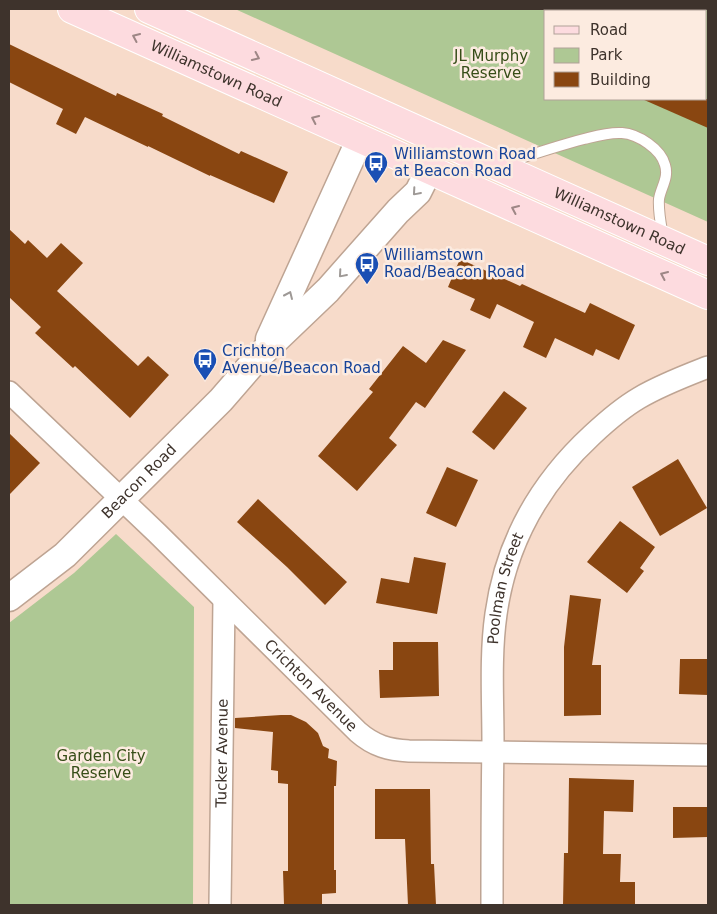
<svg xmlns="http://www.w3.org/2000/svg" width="717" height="914" viewBox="0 0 717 914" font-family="'DejaVu Sans',sans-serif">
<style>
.green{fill:#aec894;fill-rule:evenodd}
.building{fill:#894611}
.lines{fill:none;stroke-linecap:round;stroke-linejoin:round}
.service-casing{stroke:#bea493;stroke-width:12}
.minor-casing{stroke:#bea493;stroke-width:24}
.tertiary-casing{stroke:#bea493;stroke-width:29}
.primary-casing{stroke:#fff;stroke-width:30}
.service{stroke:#fff;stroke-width:10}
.minor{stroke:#fff;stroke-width:21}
.tertiary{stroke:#fff;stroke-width:26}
.primary{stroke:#fddbdf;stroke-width:28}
.oneway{stroke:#9e8786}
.oneway2{stroke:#9e9996}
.labels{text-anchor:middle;stroke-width:5;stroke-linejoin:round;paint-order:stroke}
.park-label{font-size:15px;fill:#364d17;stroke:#fcebe0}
.street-label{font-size:15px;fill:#3e332c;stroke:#fcebe0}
.transit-label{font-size:15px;fill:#164399;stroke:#fcebe0;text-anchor:start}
</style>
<rect width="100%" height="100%" fill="#f7dbca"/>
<g class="green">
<path d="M235,9H708V222ZM546,11H706V99H546Z"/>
<path d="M116,534L194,607L193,905H9V623L74,573Z"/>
</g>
<g class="building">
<path d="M9,44L116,96L117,93L163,114L162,116L239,154L241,151L288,172L274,203L210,175V176L148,146V147L85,117L76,134L56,124L63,109L9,82Z"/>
<path d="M642,99H708V128Z"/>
<path d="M9,229L25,244L28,240L47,258L61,243L83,263L57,291L138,366L148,356L169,375L130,418L75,366L73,368L35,333L41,327L9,297Z"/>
<path d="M460,259L520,286L522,284L585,313L590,303L635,325L619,360L596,349L593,356L555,338L546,358L523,347L534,322L497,304L490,319L470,310L475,299L448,287Z"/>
<path d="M443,340L466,350L425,408L416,402L389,438L397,445L357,491L318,456L373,392L369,389L403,346L426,363Z"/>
<path d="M504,391L527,408L494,450L472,432Z"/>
<path d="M9,433L40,463L9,495Z"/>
<path d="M678,459L707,508L660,536L632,487Z"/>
<path d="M447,467L478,480L456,527L426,513Z"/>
<path d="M258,499L347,582L325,605L287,567L237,522Z"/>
<path d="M620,521L655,547L640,568L644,571L627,593L587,562Z"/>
<path d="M414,557L446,563L437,614L376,603L381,578L409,583Z"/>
<path d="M570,595L601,599L592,665H601V715L564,716V647Z"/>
<path d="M393,642H438L439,696L380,698L379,670H393Z"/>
<path d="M680,659H708V695L679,694Z"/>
<path d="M281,715H291L306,722L318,733L323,746L329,749L328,758L337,761L336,786H334V870H336V893L322,894V905H284L283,871H288V784L278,783V771L271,770L273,732L235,728V718Z"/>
<path d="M569,778L634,780L633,812L604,811L603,854H621L620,882H635V905H563L564,853H568Z"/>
<path d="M375,789H430L431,864H434L436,905H408L405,839H375Z"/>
<path d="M673,807H708V837L673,838Z"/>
</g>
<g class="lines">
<g class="service-casing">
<path id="service" d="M503,164C530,155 557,146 584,139C596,136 609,132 622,133C638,134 661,149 665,165C669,178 661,187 659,199C658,211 661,225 663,237"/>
</g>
<g class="minor-casing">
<g id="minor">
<path id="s1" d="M9,392L157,533L358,732C374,746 389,750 409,751L708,755"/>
<path id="s2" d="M220,905L224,600"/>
<path id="s3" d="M492,905C492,851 492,797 493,743C493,700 490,656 496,614C506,542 539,484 592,435C607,421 622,408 639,398C661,385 685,376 708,367"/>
</g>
</g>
<g class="tertiary-casing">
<g id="tertiary">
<path d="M269,339L360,139"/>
<path id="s4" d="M9,598L65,555L221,400L260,355L328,290L398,211L418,192L429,170"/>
</g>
</g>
<g class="primary-casing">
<g id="primary">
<path id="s5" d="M72,9L708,295"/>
<path id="s6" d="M149,9L708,261"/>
</g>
</g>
<use href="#service" class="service"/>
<use href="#minor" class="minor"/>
<use href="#tertiary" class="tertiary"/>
<use href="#primary" class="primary"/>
</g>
<defs><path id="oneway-chevron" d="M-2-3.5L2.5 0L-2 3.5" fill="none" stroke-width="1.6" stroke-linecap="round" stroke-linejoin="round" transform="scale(1.25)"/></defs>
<g class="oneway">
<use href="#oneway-chevron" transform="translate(136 37) rotate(-156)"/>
<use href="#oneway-chevron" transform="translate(256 57) rotate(25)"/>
<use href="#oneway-chevron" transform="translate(315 119) rotate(-155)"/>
<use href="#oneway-chevron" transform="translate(515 209) rotate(-156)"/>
<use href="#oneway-chevron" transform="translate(664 275) rotate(-156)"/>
</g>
<g class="oneway2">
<use href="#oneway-chevron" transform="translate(416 192) rotate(131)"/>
<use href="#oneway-chevron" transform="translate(342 274) rotate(131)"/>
<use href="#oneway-chevron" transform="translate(289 295) rotate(-66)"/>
</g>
<defs>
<g id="bus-pin" transform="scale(1.25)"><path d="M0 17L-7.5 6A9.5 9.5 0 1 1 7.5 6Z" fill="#1a4fb4" stroke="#fcebe0"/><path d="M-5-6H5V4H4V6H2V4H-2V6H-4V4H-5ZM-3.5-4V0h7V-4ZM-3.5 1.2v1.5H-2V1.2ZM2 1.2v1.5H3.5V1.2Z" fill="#fff"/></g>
</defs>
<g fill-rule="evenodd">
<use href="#bus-pin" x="376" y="163"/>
<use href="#bus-pin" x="367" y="264"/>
<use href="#bus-pin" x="205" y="360"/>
</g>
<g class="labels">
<g class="park-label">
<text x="491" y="61">JL Murphy<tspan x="491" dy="17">Reserve</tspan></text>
<text x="101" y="761">Garden City<tspan x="101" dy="17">Reserve</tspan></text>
</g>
<g class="street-label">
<text dy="5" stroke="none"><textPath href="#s5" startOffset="158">Williamstown Road</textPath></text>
<text dy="5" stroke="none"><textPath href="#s6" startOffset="516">Williamstown Road</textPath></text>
<text dy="5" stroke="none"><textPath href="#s4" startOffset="175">Beacon Road</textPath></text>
<text dy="5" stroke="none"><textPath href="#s3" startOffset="318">Poolman Street</textPath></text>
<text dy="5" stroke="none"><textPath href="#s1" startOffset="421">Crichton Avenue</textPath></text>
<text dy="5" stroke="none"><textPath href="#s2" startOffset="152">Tucker Avenue</textPath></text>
</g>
<g class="transit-label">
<text x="394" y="159">Williamstown Road<tspan x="394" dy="17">at Beacon Road</tspan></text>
<text x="384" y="260">Williamstown<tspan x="384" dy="17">Road/Beacon Road</tspan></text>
<text x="222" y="356">Crichton<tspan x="222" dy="17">Avenue/Beacon Road</tspan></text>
</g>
</g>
<rect width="717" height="914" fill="none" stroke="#3e332c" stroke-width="20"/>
<rect x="544" y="10" width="162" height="90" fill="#fcebe0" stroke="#b0a198"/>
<rect x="554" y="26" width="25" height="8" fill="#fddbdf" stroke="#b0a198"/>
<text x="590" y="35" font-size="15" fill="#3e332c">Road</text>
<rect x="554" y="48" width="25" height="15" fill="#aec894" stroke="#b0a198"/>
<text x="590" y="60" font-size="15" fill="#3e332c">Park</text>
<rect x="554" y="72" width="25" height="15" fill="#894611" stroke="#b0a198"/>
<text x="590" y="85" font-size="15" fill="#3e332c">Building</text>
</svg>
